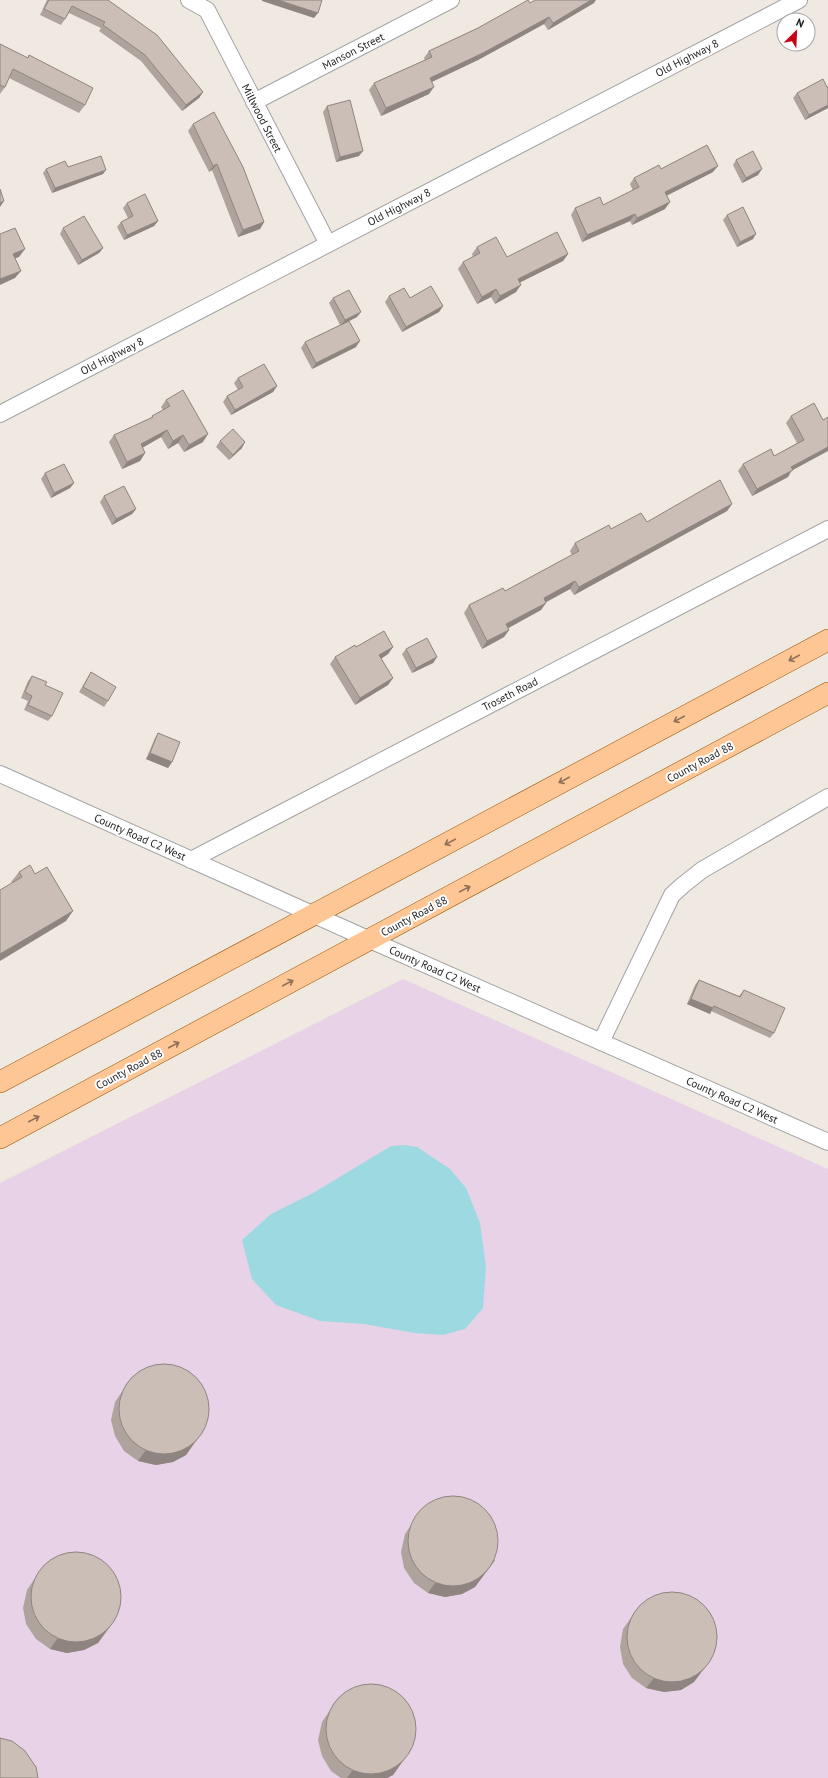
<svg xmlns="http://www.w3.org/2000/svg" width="828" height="1778" viewBox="0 0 828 1778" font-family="'PT Sans',sans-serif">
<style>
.industrial{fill:#e8d2e7}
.water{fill:#9dd9e1}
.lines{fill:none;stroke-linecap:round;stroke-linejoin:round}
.minor-casing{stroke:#a3a3a3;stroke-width:18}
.major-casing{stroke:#945300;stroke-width:22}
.minor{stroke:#fff;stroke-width:16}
.major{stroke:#ffc695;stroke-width:21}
.wall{fill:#afa39d}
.shaded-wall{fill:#8e8580}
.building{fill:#cbbeb7;stroke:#8e8580}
.oneway{stroke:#8e7158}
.labels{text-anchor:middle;stroke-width:4;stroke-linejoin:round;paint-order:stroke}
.street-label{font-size:11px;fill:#1c1c1c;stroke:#fff}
</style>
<rect width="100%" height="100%" fill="#efe9e1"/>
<path class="industrial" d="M403,979L828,1169V1778H0V1183Z"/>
<path class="water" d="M405,1145L417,1147L450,1169L466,1188L480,1223L486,1267L483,1308L465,1329L443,1335L415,1333L364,1324L320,1321L276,1305L252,1279L242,1240L271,1214L313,1193L391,1146Z"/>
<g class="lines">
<g class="minor-casing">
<g id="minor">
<path d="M189,0L207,10L328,244"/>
<path d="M254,102L451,0"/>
<path d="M0,414L799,0"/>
<path d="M0,774L370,940L828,1142"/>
<path d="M191,860L828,529"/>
<path d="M601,1042L672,895L683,885L702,870L828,797"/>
</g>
</g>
<g class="major-casing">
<g id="major">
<path d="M0,1082L828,640"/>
<path d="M0,1138L828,693"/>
</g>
</g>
<use href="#minor" class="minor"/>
<use href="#major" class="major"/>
</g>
<g class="wall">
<path d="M47,0H108L203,92L199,98L182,111L141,61L99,31L101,28L69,13L61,25L40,15Z"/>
<path d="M530,3H594L548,30L544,24L478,60L432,82L429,94L381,116L369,90L374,83L425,60L424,58L429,51L478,28Z"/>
<path d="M0,44L27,58L29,55L85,105L79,113L9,78L5,87L0,94Z"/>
<path d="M827,87H828V108L805,120L793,98L797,93Z"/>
<path d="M327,106L359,156L336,162L323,112Z"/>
<path d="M193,124L264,222L260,229L238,237L212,170L209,172L188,131Z"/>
<path d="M736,160L758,175L742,183L733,165Z"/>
<path d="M68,167L103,174L52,193L43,173L46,169Z"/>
<path d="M661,169L713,172L666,196L665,209L632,225L630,221L582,242L571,215L575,208L603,205L633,191L630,184L634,178Z"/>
<path d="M127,203L158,221L154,226L124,240L117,227L121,222L128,218L123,208Z"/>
<path d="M727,215L753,239L737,247L723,220Z"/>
<path d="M63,228L103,248L99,253L78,265L60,234Z"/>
<path d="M477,247L507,257L568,254L563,261L520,282L516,292L495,304L491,297L477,304L458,269L463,262L473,257L472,254Z"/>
<path d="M389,296L410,298L443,306L439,312L402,332L385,302Z"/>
<path d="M333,298L357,317L349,321L356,347L312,369L301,348L305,342L340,325L329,303Z"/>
<path d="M238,378L277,386L273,392L231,415L223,402L227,396L238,390L234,383Z"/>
<path d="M166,400L203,442L184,452L178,443L168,449L161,437L142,448L145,453L140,461L122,469L109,442L114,435L151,418L152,416L163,410L161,407Z"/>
<path d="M791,416L823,420L788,477L752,496L738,471L743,464L774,456L797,443L786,423Z"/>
<path d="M220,441L242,448L229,460L216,447Z"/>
<path d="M45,473L74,483L70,488L51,498L41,479Z"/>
<path d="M104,496L136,509L132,514L112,525L100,502Z"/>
<path d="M732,504L727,511L574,595L570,589L546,602L541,610L508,628L509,630L504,637L482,649L464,613L469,605L505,591L572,555L570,551L575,543L611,529L647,522Z"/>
<path d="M356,647H393L388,654L381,659L393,678L388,685L355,705L330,664L335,657Z"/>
<path d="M406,649L437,657L433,663L412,673L402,654Z"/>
<path d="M91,672L108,701L104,707L79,692Z"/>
<path d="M32,676L52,716L48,721L24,710L28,701L21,698L28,681Z"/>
<path d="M158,733L172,762L168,768L146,759L155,738Z"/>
<path d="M19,872L35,874L66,921L12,883L11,882Z"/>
<path d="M699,980L739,996L744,990L774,1033L770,1038L711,1011L710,1014L687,1004L695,985Z"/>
<path d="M132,1377L205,1428L186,1455L173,1462L156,1465L138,1461L124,1451L115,1436L111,1420L115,1402Z"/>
<path d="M422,1509L495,1560L475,1587L462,1594L445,1597L428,1593L414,1583L404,1568L401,1552L405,1534Z"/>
<path d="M44,1565L110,1627L98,1643L84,1650L67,1653L50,1649L36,1639L26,1624L23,1608L27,1590Z"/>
<path d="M640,1605L706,1666L694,1682L681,1690L664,1692L646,1688L632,1678L623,1664L620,1647L623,1629Z"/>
<path d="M339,1697L412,1748L393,1775L387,1778H341L331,1771L322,1756L318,1740L322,1722Z"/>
</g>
<g class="shaded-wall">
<path d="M262,0H278L318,13L314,18L262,1Z"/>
<path d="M591,0H596L594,3L548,30L553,23Z"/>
<path d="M549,17L544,24L478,60L425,85L430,78Z"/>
<path d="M434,87L429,94L381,116L386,108Z"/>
<path d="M203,92L199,98L182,111L186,105Z"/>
<path d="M828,105V108L805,120L809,115Z"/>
<path d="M363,151L359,156L336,162L340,157Z"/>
<path d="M217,164L212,170L209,172L213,166Z"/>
<path d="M718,166L713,172L660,199L665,192Z"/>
<path d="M762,169L758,175L742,183L746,178Z"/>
<path d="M106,170L103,174L52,193L55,188Z"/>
<path d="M4,201L0,207V203Z"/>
<path d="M670,202L665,209L632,225L637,218Z"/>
<path d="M635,214L630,221L582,242L587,235Z"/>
<path d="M158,221L154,226L124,240L127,235Z"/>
<path d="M264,222L260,229L238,237L243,230Z"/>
<path d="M756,234L753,239L737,247L740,242Z"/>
<path d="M103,248L99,253L78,265L82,260Z"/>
<path d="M25,249L19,257L8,261L13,254Z"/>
<path d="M568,254L563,261L513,286L518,279Z"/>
<path d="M21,271L15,278L0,285V279Z"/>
<path d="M521,285L516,292L495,304L500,296Z"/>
<path d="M496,289L491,297L477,304L482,297Z"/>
<path d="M443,306L439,312L402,332L406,327Z"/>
<path d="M361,312L357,317L341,325L345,320Z"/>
<path d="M360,341L356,347L312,369L316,363Z"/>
<path d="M277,386L273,392L231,415L235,410Z"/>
<path d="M167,430L161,437L135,452L141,444Z"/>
<path d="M208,434L203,442L184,452L189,445Z"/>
<path d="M183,435L178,443L168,449L173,441Z"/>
<path d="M245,442L242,448L229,460L233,455Z"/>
<path d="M828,447V451L791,471L788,477L752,496L757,489L791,467Z"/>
<path d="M145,453L140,461L122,469L127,462Z"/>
<path d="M74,483L70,488L51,498L54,493Z"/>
<path d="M732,504L727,511L574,595L579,587Z"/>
<path d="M136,509L132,514L112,525L116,519Z"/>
<path d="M575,581L570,589L539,606L544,598Z"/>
<path d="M546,603L541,610L501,632L506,624Z"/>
<path d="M509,630L504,637L482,649L487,641Z"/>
<path d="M393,647L388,654L374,663L379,655Z"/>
<path d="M437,657L433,663L412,673L416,668Z"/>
<path d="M393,678L388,685L355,705L360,698Z"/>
<path d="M150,753L172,762L168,768L146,759Z"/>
<path d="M73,911L66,921L0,961V954Z"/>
<path d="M691,999L713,1008L710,1014L687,1004Z"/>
<path d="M205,1428L186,1455L173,1462L156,1465L138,1461L145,1451Z"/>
<path d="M495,1560L475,1587L462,1594L445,1597L428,1593L435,1583Z"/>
<path d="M117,1616L98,1643L84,1650L67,1653L50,1649L57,1639Z"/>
<path d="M713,1656L694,1682L681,1690L664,1692L646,1688L654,1678Z"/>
<path d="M412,1748L393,1775L387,1778H347L352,1771Z"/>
</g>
<g class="building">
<path d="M49,0H108L157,35L203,92L186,105L145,55L103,25L105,22L72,6L65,19L44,9Z"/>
<path d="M278,0H322L318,13Z"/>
<path d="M528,0L530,3L535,0H591L553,23L549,17L483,53L430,78L434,87L386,108L374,83L432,57L429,51L478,28Z"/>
<path d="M0,44L28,58L29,55L93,88L85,105L13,69L5,87L0,85Z"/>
<path d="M823,79L827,87H828V105L809,115L797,93Z"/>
<path d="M350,100L363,151L340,157L327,106Z"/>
<path d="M214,112L243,167L264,222L243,230L217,164L213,166L193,124Z"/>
<path d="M707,145L718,166L665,192L670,202L637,218L635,214L587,235L575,208L600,197L603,205L639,187L634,178L659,165L661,169Z"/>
<path d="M753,151L762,169L746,178L736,160Z"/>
<path d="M101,156L106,170L55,188L46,169L65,161L68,167Z"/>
<path d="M0,189L4,201L0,203Z"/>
<path d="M145,194L158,221L127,235L121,222L133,216L127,203Z"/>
<path d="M743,207L756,234L740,242L727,215Z"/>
<path d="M84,216L103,248L82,260L63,228Z"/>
<path d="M15,228L25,249L13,254L21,271L0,279V234Z"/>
<path d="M557,232L568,254L518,279L521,285L500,296L496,289L482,297L463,262L480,253L477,247L496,237L507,257Z"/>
<path d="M431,286L443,306L406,327L389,296L404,288L410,298Z"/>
<path d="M349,290L361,312L345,320L333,298Z"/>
<path d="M349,321L360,341L316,363L305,342Z"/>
<path d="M264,364L277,386L235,410L227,396L243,387L238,378Z"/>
<path d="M183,390L208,434L189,445L183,435L173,441L167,430L141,444L145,453L127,462L114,435L153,417L152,416L170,406L166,400Z"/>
<path d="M814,403L823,420L828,417V447L791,467L793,470L757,489L743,464L771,449L774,456L804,440L791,416Z"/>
<path d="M233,429L245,442L233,455L220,441Z"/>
<path d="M64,464L74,483L54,493L45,473Z"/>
<path d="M720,480L732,504L579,587L575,581L544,598L546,603L506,624L509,630L487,641L469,605L503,588L505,591L579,551L575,543L609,525L611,529L641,513L647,522Z"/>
<path d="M124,486L136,509L116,519L104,496Z"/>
<path d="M384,631L393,647L379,655L393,678L360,698L335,657L355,645L356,647Z"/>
<path d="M427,638L437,657L416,668L406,649Z"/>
<path d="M91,672L116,687L108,701L83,687Z"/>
<path d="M32,676L47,682L45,685L63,693L52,716L28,705L32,696L25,692Z"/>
<path d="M158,733L180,742L172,762L150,753Z"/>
<path d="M30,865L35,874L47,867L73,911L0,954V890L22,877L19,872Z"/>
<path d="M699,980L740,997L744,990L785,1008L774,1033L714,1006L713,1008L691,999Z"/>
<circle cx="164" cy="1409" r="45"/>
<circle cx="453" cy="1541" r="45"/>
<circle cx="76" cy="1597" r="45"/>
<circle cx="672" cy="1637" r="45"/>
<circle cx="371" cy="1729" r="45"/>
<path d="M0,1738L12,1741L25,1751L36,1767L38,1778H0Z"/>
</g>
<defs><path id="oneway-shaft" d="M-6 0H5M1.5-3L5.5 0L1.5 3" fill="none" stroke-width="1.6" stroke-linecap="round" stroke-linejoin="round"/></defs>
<g class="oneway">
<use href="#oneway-shaft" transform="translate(794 658) rotate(152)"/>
<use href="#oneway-shaft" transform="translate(679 719) rotate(152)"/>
<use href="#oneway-shaft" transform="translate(564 780) rotate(152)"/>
<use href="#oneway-shaft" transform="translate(450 842) rotate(152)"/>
<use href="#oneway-shaft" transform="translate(465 889) rotate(-28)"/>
<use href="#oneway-shaft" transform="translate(288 983) rotate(-28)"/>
<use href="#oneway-shaft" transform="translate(174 1045) rotate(-28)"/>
<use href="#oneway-shaft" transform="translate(34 1119) rotate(-28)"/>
</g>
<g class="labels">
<g class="street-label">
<text transform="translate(353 51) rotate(-27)" y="4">Manson Street</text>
<text transform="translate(687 58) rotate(-27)" y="4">Old Highway 8</text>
<text transform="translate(262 118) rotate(63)" y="4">Millwood Street</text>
<text transform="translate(399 207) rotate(-27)" y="4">Old Highway 8</text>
<text transform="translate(112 356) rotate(-27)" y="4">Old Highway 8</text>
<text transform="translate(510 694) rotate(-27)" y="4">Troseth Road</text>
<text transform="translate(700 762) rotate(-28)" y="4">County Road 88</text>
<text transform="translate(140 837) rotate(24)" y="4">County Road C2 West</text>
<text transform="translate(414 916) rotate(-28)" y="4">County Road 88</text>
<text transform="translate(435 969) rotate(24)" y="4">County Road C2 West</text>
<text transform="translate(129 1069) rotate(-28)" y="4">County Road 88</text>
<text transform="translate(732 1100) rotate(24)" y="4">County Road C2 West</text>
</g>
</g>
<g transform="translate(796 32) rotate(24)"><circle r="19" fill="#ffffff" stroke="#a4a4a4"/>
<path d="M0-3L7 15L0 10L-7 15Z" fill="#c80015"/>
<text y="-6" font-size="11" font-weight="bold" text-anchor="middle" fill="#1c1c1c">N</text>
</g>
</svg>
